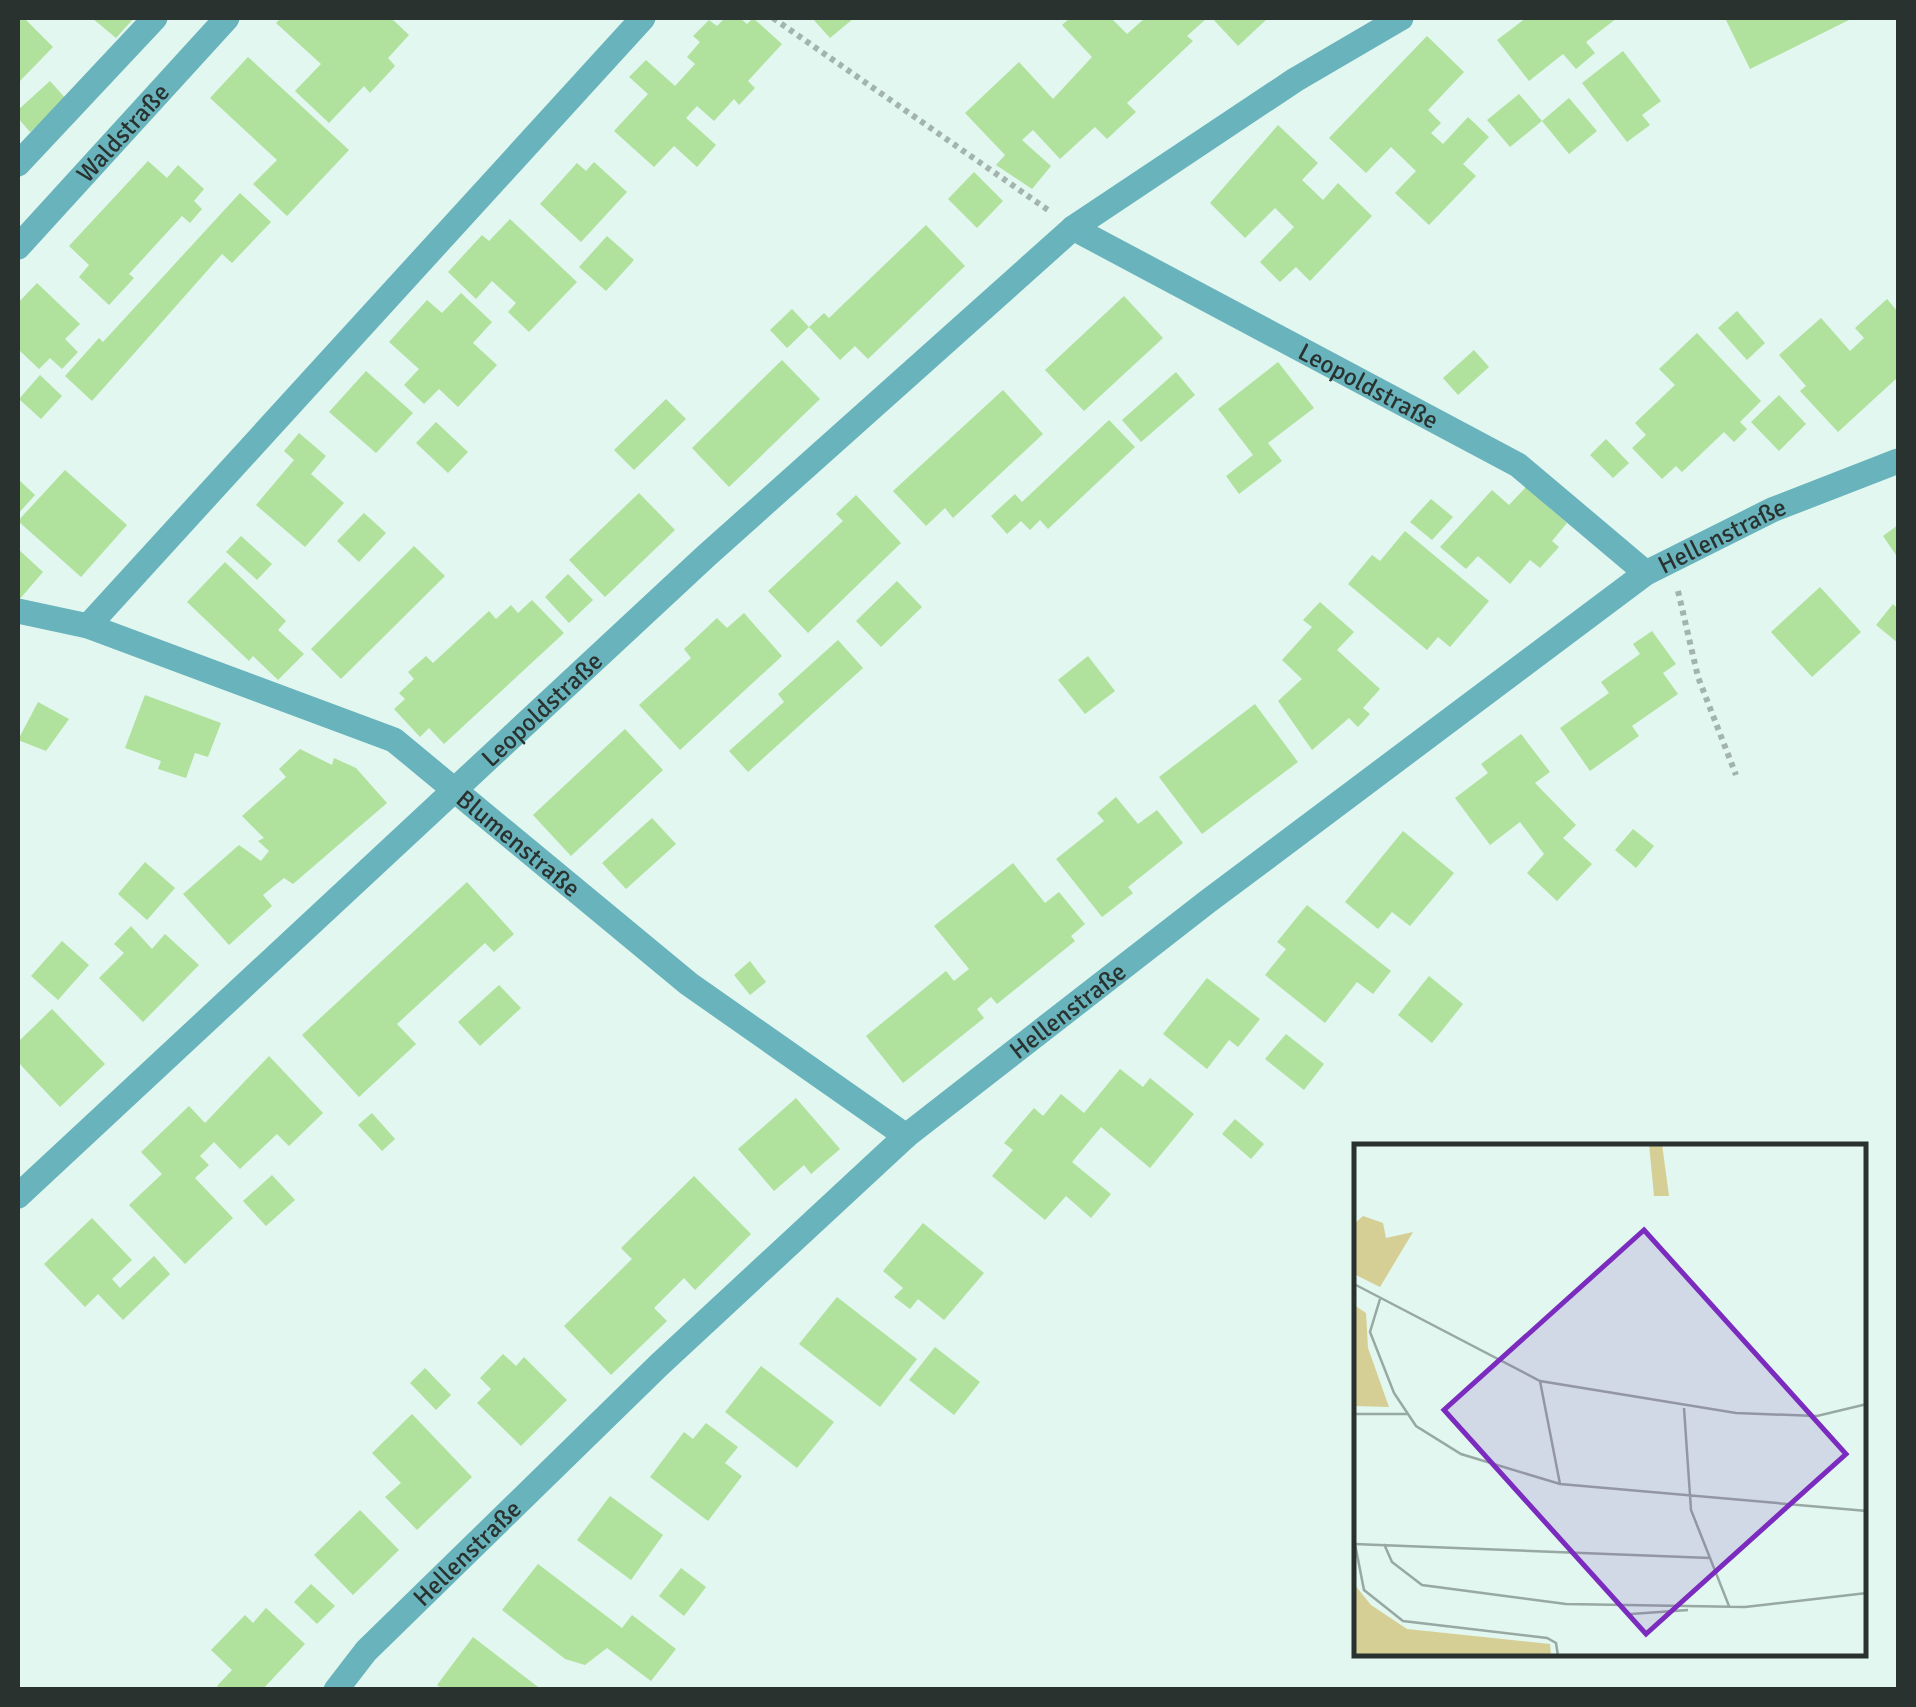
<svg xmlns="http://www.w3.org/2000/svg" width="1916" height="1707" viewBox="0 0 1916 1707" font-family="Signika,sans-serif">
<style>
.building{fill:#b0e29d}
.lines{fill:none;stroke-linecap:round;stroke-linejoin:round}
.path{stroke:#a3b4ae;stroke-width:6;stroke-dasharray:5 5;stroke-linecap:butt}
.lane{stroke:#69b3bd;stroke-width:25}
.street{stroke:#69b3bd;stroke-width:25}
.labels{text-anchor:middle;stroke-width:8;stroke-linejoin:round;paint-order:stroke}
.street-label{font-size:25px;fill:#2a322f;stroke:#fefefe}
.inset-road{fill:none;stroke:#98a8a2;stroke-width:2.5}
.view{fill:#7b2cbf;fill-opacity:0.15;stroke:#7b2cbf;stroke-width:5}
.inset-edge{fill:none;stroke:#2a322f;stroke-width:5}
</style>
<rect width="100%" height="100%" fill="#e1f7ef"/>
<g class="building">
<path d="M18,18H24L53,47L18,83Z"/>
<path d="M92,18H134L116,38Z"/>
<path d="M281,18H391L409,35L388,58L395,66L370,93L364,86L329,123L295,91L321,64L276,23Z"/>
<path d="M725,18H740L747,24L753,18L782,44L748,81L755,88L739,105L734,99L714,121L697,106L686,118L716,145L697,167L674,146L654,167L614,131L648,94L629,77L646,60L675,86L695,64L687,57L700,42L693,36L709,20L717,26Z"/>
<path d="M812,18H854L830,38Z"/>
<path d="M1070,18H1111L1127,34L1145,18H1207L1187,36L1193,41L1127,103L1136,112L1107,139L1095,127L1060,159L1033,130L1022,140L1051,166L1032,189L996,165L1005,155L965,113L1019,62L1053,99L1092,57L1062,25Z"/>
<path d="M1212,18H1268L1238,46Z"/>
<path d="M1526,18H1617L1586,42L1595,53L1576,69L1563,54L1529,81L1497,40Z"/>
<path d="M1725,18H1853L1750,69Z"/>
<path d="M1427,36L1464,72L1428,110L1441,123L1431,133L1443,144L1468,117L1489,137L1463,164L1476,176L1429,225L1395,193L1416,171L1391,147L1366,173L1329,138Z"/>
<path d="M1623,51L1661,101L1642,115L1650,125L1627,142L1582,83Z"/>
<path d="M248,57L349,150L287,216L253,184L277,160L210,98Z"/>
<path d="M50,81L67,100L30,132L18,118V110Z"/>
<path d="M1519,94L1542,121L1510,147L1487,120Z"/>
<path d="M1569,98L1597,131L1569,154L1542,121Z"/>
<path d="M1278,125L1318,163L1302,180L1323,200L1338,183L1372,216L1310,281L1296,267L1280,282L1260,262L1294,227L1275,208L1245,238L1210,203Z"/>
<path d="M148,161L167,178L178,165L204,189L194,201L202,209L190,223L182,216L129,274L134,278L109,305L79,277L89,265L69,246Z"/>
<path d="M594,162L627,192L581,242L540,204L577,163L586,171Z"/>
<path d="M974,172L1003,201L977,228L948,199Z"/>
<path d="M240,193L271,222L232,263L222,254L92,401L65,376L99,338L103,342Z"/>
<path d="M510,219L577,282L529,332L508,312L516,303L492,281L476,299L448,272L482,235L489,241Z"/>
<path d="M926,225L965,266L868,359L855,346L840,360L809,327L824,313L829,318Z"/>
<path d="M607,236L634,260L606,291L579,267Z"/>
<path d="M37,283L80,324L65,339L78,352L62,369L50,358L39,369L18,349V303Z"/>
<path d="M461,293L492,322L473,343L497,365L458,407L439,389L424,404L404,385L419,369L389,342L427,300L442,313Z"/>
<path d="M1124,296L1163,338L1084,411L1045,370Z"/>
<path d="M1887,299L1898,312V377L1838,432L1800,391L1806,386L1779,355L1821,318L1850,351L1864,338L1855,328Z"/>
<path d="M792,309L809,327L787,348L770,330Z"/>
<path d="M1737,311L1765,343L1747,360L1718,328Z"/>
<path d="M1697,333L1761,401L1740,422L1747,429L1734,442L1724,432L1682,472L1676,466L1662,479L1632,448L1646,435L1635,423L1675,385L1659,369Z"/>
<path d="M1474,350L1489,367L1458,395L1443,378Z"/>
<path d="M782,360L820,399L729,487L692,448Z"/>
<path d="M1278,362L1314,408L1268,443L1282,461L1239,494L1226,476L1253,455L1218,409Z"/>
<path d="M366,371L413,413L376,453L329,412Z"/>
<path d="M1176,372L1195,395L1141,442L1122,420Z"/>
<path d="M40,375L62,396L41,419L19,399Z"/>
<path d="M1003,390L1043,434L953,518L945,508L926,526L893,491Z"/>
<path d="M1779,395L1806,424L1779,451L1751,422Z"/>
<path d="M666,399L686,419L634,470L614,450Z"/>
<path d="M1109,420L1135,447L1048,529L1040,520L1030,530L1021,521L1007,534L991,516L1015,494L1022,502Z"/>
<path d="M436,422L468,452L448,473L416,443Z"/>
<path d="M299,433L326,456L311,474L344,503L305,547L256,505L294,460L284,451Z"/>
<path d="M1606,439L1629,463L1613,478L1590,455Z"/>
<path d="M65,470L127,525L81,577L18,521Z"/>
<path d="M18,479L35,495L18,514Z"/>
<path d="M1526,487L1567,523L1552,541L1559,547L1540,568L1530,560L1510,584L1478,556L1466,569L1440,547L1492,490L1509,505Z"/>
<path d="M639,493L675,530L605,597L569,560Z"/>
<path d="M856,495L901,543L808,633L768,591L843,521L836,514Z"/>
<path d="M1431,499L1453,517L1432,540L1410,522Z"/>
<path d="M364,513L386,533L359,562L337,541Z"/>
<path d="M1898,525V558L1883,536Z"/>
<path d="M1405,531L1489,601L1450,647L1438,637L1427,650L1348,584L1372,555L1380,561Z"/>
<path d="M241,536L272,564L257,580L226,552Z"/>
<path d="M414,546L445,576L341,679L311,649Z"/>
<path d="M18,549L43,572L18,601Z"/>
<path d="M225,562L286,621L278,630L304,654L278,680L253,656L249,661L187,602Z"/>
<path d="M568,574L593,600L569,623L545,597Z"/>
<path d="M897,581L922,607L881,647L856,621Z"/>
<path d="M1820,587L1861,632L1812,677L1771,632Z"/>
<path d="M532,600L564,633L444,744L429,728L420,737L394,709L405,699L399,693L414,679L408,672L426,656L433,663L489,611L496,619L511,605L518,613Z"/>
<path d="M1320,602L1354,632L1337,650L1380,689L1363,708L1370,714L1358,727L1349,718L1312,750L1278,701L1302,679L1282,660L1312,627L1303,620Z"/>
<path d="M1893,604L1898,609V643L1876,625Z"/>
<path d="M744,613L782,656L680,750L639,705L691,658L684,649L717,618L727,628Z"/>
<path d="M1652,631L1676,664L1663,673L1678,694L1632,726L1639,736L1590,771L1560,728L1609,693L1601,682L1640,654L1633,644Z"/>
<path d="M838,640L863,668L748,772L729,751L784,702L778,694Z"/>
<path d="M1088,656L1115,691L1085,714L1058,680Z"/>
<path d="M145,695L221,723L208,757L195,753L186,778L158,769L161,761L125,748Z"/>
<path d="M38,702L69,719L46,751L18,740Z"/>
<path d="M1255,704L1298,762L1202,834L1159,777Z"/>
<path d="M625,729L663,770L571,856L533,815Z"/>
<path d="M1521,734L1550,772L1535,783L1576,825L1563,838L1592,864L1557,901L1527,873L1544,854L1520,822L1490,845L1455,798L1488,773L1481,764Z"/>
<path d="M300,749L332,765L334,758L356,768L387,803L293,884L284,878L263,895L272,906L229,945L183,894L239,845L261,861L269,851L258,841L264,838L242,816L286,777L279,769Z"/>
<path d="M1116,797L1138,824L1157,810L1183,843L1128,887L1133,893L1102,917L1056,859L1104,821L1097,813Z"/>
<path d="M652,818L676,844L626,889L602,863Z"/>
<path d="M1633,829L1654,846L1636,868L1615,850Z"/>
<path d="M1403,831L1454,873L1410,926L1392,912L1378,929L1345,902Z"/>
<path d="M145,862L175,888L147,920L118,894Z"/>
<path d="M1013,863L1045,903L1059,892L1085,924L1071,936L1075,941L997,1004L991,997L977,1009L984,1018L903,1083L866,1036L946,971L954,981L969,969L934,926Z"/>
<path d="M467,882L514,934L494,952L485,943L397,1024L416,1044L359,1097L302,1035Z"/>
<path d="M1307,905L1391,971L1373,994L1357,982L1325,1023L1265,975L1286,949L1277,942Z"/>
<path d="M131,926L152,949L165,934L199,965L143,1022L99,978L124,953L114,944Z"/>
<path d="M62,941L89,965L58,1000L31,976Z"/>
<path d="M750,961L766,982L750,995L734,975Z"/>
<path d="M1429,976L1463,1004L1432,1043L1398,1015Z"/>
<path d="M1207,978L1260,1019L1238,1047L1229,1040L1207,1069L1163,1034Z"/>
<path d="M499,985L521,1008L480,1046L458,1022Z"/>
<path d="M52,1009L105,1064L60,1107L18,1062V1042Z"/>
<path d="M1286,1034L1324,1064L1304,1090L1265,1059Z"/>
<path d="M269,1056L323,1113L289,1146L277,1134L240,1169L214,1142L200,1156L209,1165L195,1178L233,1218L185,1264L129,1205L162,1174L141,1152L189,1106L205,1123Z"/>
<path d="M1120,1069L1143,1087L1150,1078L1194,1114L1150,1168L1101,1127L1072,1162L1111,1194L1091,1218L1066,1196L1045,1220L992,1176L1013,1150L1004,1143L1034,1108L1043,1116L1061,1094L1084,1113Z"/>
<path d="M796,1098L840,1149L811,1174L804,1165L774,1191L738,1149Z"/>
<path d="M372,1113L395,1139L382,1151L358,1125Z"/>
<path d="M1235,1119L1264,1144L1251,1159L1222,1134Z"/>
<path d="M272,1175L295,1200L266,1226L243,1201Z"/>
<path d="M694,1176L751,1234L695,1290L684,1278L654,1308L667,1321L611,1375L564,1326L632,1259L621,1248Z"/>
<path d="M92,1218L132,1260L112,1279L120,1288L154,1256L170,1274L123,1320L98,1294L85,1307L44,1264Z"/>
<path d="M923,1223L984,1273L944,1320L918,1299L910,1309L894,1297L903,1288L883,1271Z"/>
<path d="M837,1297L917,1359L880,1407L799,1344Z"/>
<path d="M935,1347L980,1382L954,1415L909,1380Z"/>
<path d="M503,1354L516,1366L524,1357L567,1400L521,1446L477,1403L491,1389L480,1378Z"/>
<path d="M761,1366L834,1422L797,1468L725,1412Z"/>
<path d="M425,1368L451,1395L436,1410L410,1383Z"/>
<path d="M412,1414L472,1477L417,1530L385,1497L401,1483L372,1453Z"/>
<path d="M706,1423L738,1447L725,1463L742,1476L708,1521L650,1477L684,1432L693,1439Z"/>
<path d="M610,1496L663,1535L631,1580L577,1540Z"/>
<path d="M360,1510L399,1550L353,1595L314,1555Z"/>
<path d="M538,1564L622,1628L632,1615L676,1649L651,1681L607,1648L585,1665L565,1659L502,1610Z"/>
<path d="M681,1568L706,1587L684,1616L659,1596Z"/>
<path d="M311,1584L335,1606L317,1624L294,1602Z"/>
<path d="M266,1608L305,1644L262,1690H221L217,1686L232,1670L211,1650L245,1615L253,1623Z"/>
<path d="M473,1637L542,1690H444L437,1685Z"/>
</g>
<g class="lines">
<g class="path">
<path d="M773,18L1048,210"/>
<path d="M1678,591L1698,677L1736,775"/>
</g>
<path class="lane" d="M18,164L155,18"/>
<g class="street">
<path id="s1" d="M1073,228L1518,465L1646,573"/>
<path id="s2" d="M18,247L227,18"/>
<path id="s3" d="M18,611L88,626L394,740L689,984L906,1136"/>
<path d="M88,626L643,18"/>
<path id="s4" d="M18,1196L706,556L1073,228L1295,80L1401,18"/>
<path id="s5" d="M336,1690L366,1651L659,1365L906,1136L1207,902L1646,573L1772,510L1898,461"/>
</g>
</g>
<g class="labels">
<g class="street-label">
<text dy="9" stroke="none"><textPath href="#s2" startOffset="155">Waldstraße</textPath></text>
<text dy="9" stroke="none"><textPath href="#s1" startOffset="335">Leopoldstraße</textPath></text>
<text dy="9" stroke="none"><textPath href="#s5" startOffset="1810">Hellenstraße</textPath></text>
<text dy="9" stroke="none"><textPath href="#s4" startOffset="715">Leopoldstraße</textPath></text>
<text dy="9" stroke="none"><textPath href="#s3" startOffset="560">Blumenstraße</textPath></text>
<text dy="9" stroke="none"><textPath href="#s5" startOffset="1000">Hellenstraße</textPath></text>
<text dy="9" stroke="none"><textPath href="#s5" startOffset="190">Hellenstraße</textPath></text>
</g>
</g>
<g transform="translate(1354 1144)">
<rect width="512" height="512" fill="#e1f7ef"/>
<path d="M295,0H308L315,52H300ZM9,72L29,79L32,94L59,88L26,143L0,130V80ZM0,161L12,169L14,204L35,263L0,262ZM0,440L17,461L53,485L196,500L197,512H0Z" fill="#d5cf95"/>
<path class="inset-road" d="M0,140L186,237L382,269L463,272L513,260M26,155L16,188L40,249L62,282L107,310L206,340L513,367M186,237L206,340M330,264L337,366L375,462M0,270H54M0,400L356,414M1,400L10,446L49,477L193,494L202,499L204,512M30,400L38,418L68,441L212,460L391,463L513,449M277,470L334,466M209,512H359"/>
<path class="view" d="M290,86L492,310L292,490L90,266Z"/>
<rect width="512" height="512" class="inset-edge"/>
</g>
<rect width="1916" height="1707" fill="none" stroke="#2a322f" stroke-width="40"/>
</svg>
